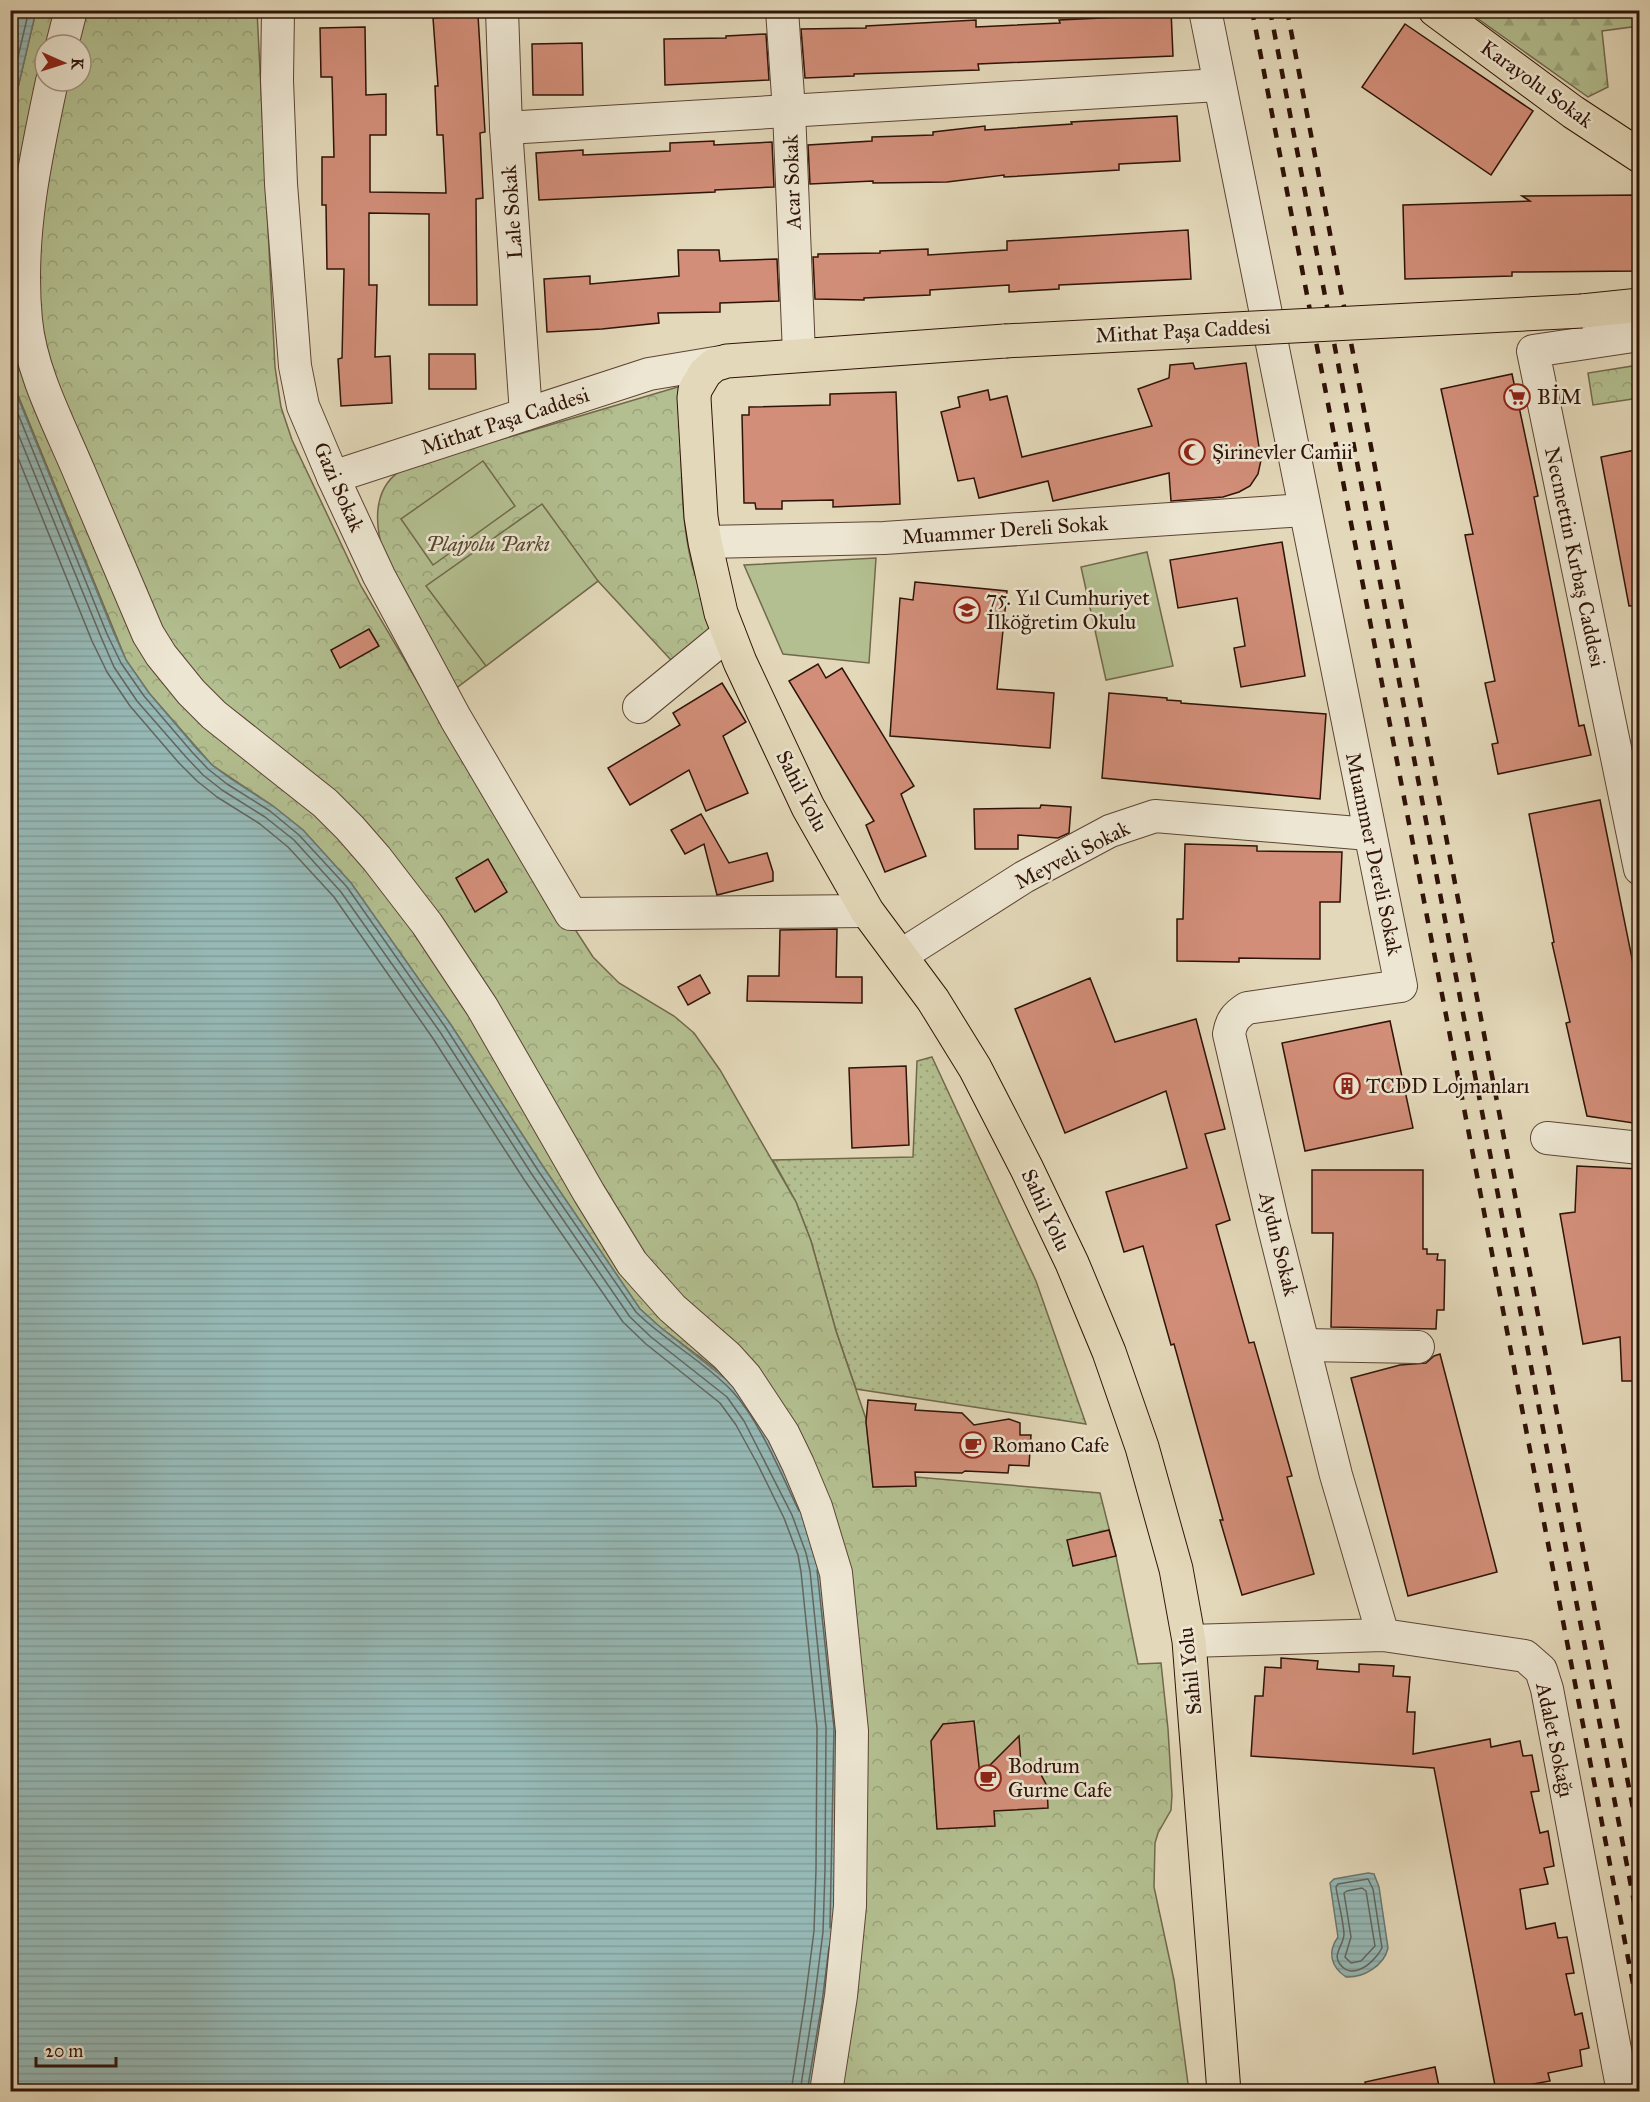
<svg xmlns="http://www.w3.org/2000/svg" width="1650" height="2102" viewBox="0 0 1650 2102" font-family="'IM FELL Great Primer',serif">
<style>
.grass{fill:url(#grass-dots);stroke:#71694c;stroke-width:1.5}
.forest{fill:url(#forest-firs);stroke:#71694c;stroke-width:1.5}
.park{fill:url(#park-crowns);stroke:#71694c;stroke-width:1.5;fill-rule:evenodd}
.garden{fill:#b3bf90;stroke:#71694c;stroke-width:1.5}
.water{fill:url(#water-rules);stroke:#6d7770;stroke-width:1.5}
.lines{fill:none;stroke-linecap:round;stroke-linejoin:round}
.shore{stroke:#62665e;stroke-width:1.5}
.building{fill:#d28e79;stroke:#2f1307;stroke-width:1.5}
.minor-casing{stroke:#5c4434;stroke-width:34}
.major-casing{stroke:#2f1307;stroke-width:35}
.minor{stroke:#ede6d2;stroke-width:32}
.major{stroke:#e3d8b9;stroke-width:33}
.rail{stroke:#2f1307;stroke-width:4.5;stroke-dasharray:10 10;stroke-linecap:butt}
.major-bridge-casing{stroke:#2f1307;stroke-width:35;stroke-linecap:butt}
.major-bridge{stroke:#e3d8b9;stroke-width:33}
.labels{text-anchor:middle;stroke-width:5;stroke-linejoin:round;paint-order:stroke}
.street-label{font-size:21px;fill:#2f1307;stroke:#ede6d2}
.poi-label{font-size:21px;fill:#2f1307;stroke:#ede6d2;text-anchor:start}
.park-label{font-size:21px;font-style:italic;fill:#574730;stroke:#ede6d2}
</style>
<defs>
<pattern id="grass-dots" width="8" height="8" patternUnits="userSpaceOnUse" patternTransform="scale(1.5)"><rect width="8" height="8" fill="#b3bf90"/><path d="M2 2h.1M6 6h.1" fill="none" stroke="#9aa37b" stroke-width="1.8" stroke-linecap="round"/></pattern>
<pattern id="forest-firs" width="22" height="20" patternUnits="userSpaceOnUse" patternTransform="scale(1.5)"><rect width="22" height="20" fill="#b3bf90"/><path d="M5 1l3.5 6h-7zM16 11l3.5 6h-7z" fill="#9aa37b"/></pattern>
<pattern id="park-crowns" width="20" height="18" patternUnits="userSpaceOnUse" patternTransform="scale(1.5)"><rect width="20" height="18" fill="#b3bf90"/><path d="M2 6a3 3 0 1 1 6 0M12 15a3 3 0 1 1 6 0" fill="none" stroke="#9aa37b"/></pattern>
<pattern id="water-rules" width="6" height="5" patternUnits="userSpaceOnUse" patternTransform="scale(1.5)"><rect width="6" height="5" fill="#96b9b6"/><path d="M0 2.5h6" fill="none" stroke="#829e9b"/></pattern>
</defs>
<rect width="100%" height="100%" fill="#e3d8b9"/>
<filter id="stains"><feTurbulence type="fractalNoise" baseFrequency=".00333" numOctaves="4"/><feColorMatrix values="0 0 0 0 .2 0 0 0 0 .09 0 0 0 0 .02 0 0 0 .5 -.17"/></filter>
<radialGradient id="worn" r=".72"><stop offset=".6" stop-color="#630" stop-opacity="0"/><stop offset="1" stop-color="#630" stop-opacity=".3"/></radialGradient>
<path class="grass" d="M932,1057L1036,1281L1086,1424L856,1389L836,1331L811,1241L796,1202L773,1160L913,1157L917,1061Z"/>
<path class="forest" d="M1467,11H1639V26L1602,31L1608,87L1588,97Z"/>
<g class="park">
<path d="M36,11H257L275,367L281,407L292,440L361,586L450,737L593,957L619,983L674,1016L694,1033L720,1070L796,1202L811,1241L836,1331L866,1419L873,1487L916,1486V1477L1100,1493L1116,1556L1138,1664L1161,1663L1168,1729L1172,1795L1171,1810L1158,1833L1155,1843L1154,1887L1174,1980L1189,2091H813L722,1374L660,1327L640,1309L544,1168L451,1025L351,883L303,830L273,806L212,765L149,693L126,660L11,378V117ZM45,45H81V81H45Z"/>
<path d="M1639,365V398L1593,405L1588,373Z"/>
<path d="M681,386C682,442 678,510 692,565C698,586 708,608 716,629L671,660L598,581L455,689L383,551C374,521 373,485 405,468Z"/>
</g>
<g class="garden">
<path d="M483,461L515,506L433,565L401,519Z"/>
<path d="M542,504L598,581L486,666L426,586Z"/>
<path d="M1147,552L1173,666L1106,680L1081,567Z"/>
<path d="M876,558L869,663L783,654L744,565Z"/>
</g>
<g class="water">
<path d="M11,10L36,11L11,117L10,11Z"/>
<path d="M10,378L113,631L126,660L149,693L196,748L212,765L231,779L273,806L303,830L351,883L451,1025L544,1168L640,1309L660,1327L737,1388L778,1454L820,1549L840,1727L836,1933L813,2091H11Z"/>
<path d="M1368,1873L1374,1874L1379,1887L1388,1948C1384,1966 1363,1978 1346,1977C1331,1967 1327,1952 1338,1937L1330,1883L1334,1879Z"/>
</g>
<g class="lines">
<g class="shore">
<path d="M10,91L29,10"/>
<path d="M10,394L107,634L121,663L144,696L192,752L208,769L227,784L270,811L299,835L347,887L446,1028L539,1172L636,1312C665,1341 704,1361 732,1391C760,1421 781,1474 799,1511"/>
<path d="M10,414L101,637L114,667L137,701L186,757L203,775L222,790L265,817L294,840L341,892L440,1032L533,1176L630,1317L651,1337L727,1397L744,1421L792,1515L806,1553L810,1571L826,1728L825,1870L823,1932L814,2002L800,2092"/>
<path d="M10,438L92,641L107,672L130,706L179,763L197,781L217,797L260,824L288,847L334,897L432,1037L525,1181L623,1322L646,1344L720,1403L736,1425L758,1465L784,1518L798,1555L801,1572L817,1728L816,1870L814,1931L805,2001L791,2092"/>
<path d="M817,1570L834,1728L830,1928"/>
<path d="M1368,1879L1373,1889L1382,1948C1378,1956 1368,1967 1358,1970C1354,1971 1349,1972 1345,1969C1328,1956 1344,1947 1344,1934C1343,1918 1338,1902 1336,1887L1338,1884Z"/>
<path d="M1362,1888L1366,1891L1375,1946L1361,1961L1351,1963L1345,1957L1351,1937L1344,1893L1347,1891Z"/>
<path d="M807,2092L822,2003L829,1947"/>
</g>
</g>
<g class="building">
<path d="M1171,10L1173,56L978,64L979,70L854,74V76L805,78L801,29L866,28V26L976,20V27L1060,23L1059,20L1123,17V13Z"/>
<path d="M478,15L485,132L480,133L483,198L476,199L477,305H429V214L369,213V285H377L375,357L390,356L392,403L341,406L338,359L342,358L344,269H327L326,205H322V157H334L332,77H321L320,28L365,27L366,95L386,94V135H370V192L446,193L443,135H437L435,86H438L433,18Z"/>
<path d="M1405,24L1533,111L1491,175L1362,87Z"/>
<path d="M766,34L769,80L665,85L664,39L726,38V36Z"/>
<path d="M582,43L583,95H533L532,44Z"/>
<path d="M1177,116L1180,161L1119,164V170L1004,177V175L947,182L873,183V181L810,184L808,145L872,141V137L933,135V132L985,126V130L1072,124L1071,122Z"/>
<path d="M714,141V145L772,142L774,187L715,190V192L539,200L536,153L583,150V155L670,151V143Z"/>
<path d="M1640,195V271L1512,272V276L1405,279L1403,205L1530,201L1522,196Z"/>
<path d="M1188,230L1191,279L1059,285V289L1009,292V285L930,290V295L864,298V300L815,299L813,257H818V254L880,253V251L928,249V255L1007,250V241Z"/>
<path d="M678,250H719L720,261L777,259L779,301L720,303V312L658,313L659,323L602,329L547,332L544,279L590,276V284L679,276Z"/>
<path d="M429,354H475L476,389H429Z"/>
<path d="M1193,363L1195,369L1246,363L1261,460L1258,474L1250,486L1239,492L1223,497L1171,501L1169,473L1053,501L1048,481L979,498L974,478L958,481L941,412L960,407L958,397L988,390L990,400L1007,396L1022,457L1152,426L1138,389L1169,378L1170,365Z"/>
<path d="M1512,374L1538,496L1534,497L1579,726L1584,725L1591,755L1498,774L1492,744L1498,743L1485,683L1495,681L1465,535L1473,534L1441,389Z"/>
<path d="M896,392L900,504L833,507V500L782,501V509H756L755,503H744L742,415H749V407L830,405V394Z"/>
<path d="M1640,449V605L1629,606L1601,457Z"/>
<path d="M1282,542L1305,676L1241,687L1234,648L1245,646L1237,598L1178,608L1170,560Z"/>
<path d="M915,582L1007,591L997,689L1054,693L1050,748L890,736L900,598L913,600Z"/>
<path d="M369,629L379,646L340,668L331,650Z"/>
<path d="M818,664L826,678L842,668L914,786L901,794L926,856L885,872L866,825L874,821L789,681Z"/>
<path d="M722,683L746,722L723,736L748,793L706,811L689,770L630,805L608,768L680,725L673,713Z"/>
<path d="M1109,693L1167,698V700L1181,701V703L1326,714L1320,799L1102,778Z"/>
<path d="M1600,800L1640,998V1124L1587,1116L1566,1023L1570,1022L1552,943L1554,942L1529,814Z"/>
<path d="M1041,805L1071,807L1069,833L1058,838L1018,835V849H975L974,809L1040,808Z"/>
<path d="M701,814L729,863L767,853L773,872V881L717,895L704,844L685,854L671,830Z"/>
<path d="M1185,844L1257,846V851L1342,852L1340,902H1320V959L1239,958V962L1177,961V919H1183Z"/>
<path d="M488,859L507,892L475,912L456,878Z"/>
<path d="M837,929L836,977H862V1003L747,1001L748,976H779L780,930Z"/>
<path d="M700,975L710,993L688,1005L678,987Z"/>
<path d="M1090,978L1115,1042L1196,1019L1225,1129L1205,1134L1230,1220L1216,1225L1249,1343L1254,1342L1292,1476L1287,1477L1314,1574L1242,1595L1220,1520H1223L1174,1344L1171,1345L1143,1246L1124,1252L1106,1192L1187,1168L1166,1091L1065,1133L1015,1009Z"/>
<path d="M1390,1021L1413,1128L1305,1151L1282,1043Z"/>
<path d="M906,1066L909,1145L852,1148L849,1068Z"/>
<path d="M1577,1166L1640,1169V1381H1622L1620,1337L1583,1344L1560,1214L1575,1212Z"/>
<path d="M1312,1170H1423V1249H1427V1254H1438L1437,1260H1445L1444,1310H1437L1436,1329L1331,1327L1333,1233H1312Z"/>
<path d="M1440,1354L1497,1572L1408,1596L1351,1378L1400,1365L1426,1363L1434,1356Z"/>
<path d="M868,1400L916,1404L915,1410L962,1413L974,1425L1009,1419L1020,1423V1435H1031L1029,1466L1009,1465L1008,1473L965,1471L962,1473L915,1472L916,1486L873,1487L866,1422Z"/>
<path d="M1109,1530L1116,1556L1073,1566L1067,1540Z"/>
<path d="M1281,1658L1318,1661L1317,1669L1359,1672V1664L1394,1666L1393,1676L1410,1677L1407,1712H1415L1413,1754L1490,1739L1491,1747L1520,1741L1523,1756L1532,1755L1539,1791L1531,1792L1540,1833L1548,1831L1554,1866L1544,1868L1548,1884L1520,1889L1526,1929L1555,1923L1558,1938L1567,1937L1574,1973L1566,1974L1575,2015L1582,2013L1589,2048L1580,2050L1582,2066L1548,2073L1550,2081L1496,2091L1434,1768L1251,1756L1255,1696H1263L1265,1667L1281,1668Z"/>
<path d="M974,1721L980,1775L1019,1736L1021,1764L1034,1767L1039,1771L1047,1786L1048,1808L994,1811L995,1826L937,1829L931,1741L943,1724Z"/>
<path d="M1435,2067L1440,2091H1366L1365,2082Z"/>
</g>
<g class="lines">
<g class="minor-casing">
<g id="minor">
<path d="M278,10L277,80L281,184L295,366L303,406L333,477L379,576L456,719L571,914L867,911"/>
<path d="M502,10L506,128L526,414"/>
<path d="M782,10L789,111L799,354"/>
<path d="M1205,10L1401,986L1247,1008C1236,1015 1231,1021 1229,1034L1273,1224L1336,1475L1383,1635"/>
<path d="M62,45L71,10"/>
<path d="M52,81C35,160 18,239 26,320C31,373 60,426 80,474C103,527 125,581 148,634L161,655L191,692L214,715L325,803L350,828L377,859L427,924L482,1007L589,1193L632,1263L672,1308L727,1356L746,1377L783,1433L798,1464L816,1507L836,1573L852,1731L850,1906L841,1996L826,2092"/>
<path d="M506,128L1219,85"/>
<path d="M1640,335L1533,351L1640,869"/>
<path d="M333,477L649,374L727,361"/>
<path d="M705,542L884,538L1305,510"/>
<path d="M639,707L729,633"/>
<path d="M900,956L1024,877L1110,831L1155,816L1369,834"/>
<path d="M1547,1138L1640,1148"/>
<path d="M1304,1345L1418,1347"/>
<path d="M1189,1641L1383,1635L1525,1656L1541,1670L1547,1689L1623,2092"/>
</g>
</g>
<g class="major-casing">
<g id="major">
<path d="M1435,10L1573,112L1640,156"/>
<path d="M1582,311L1640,305"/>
<path d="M1005,341L727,361L714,365L705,373L695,390L694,398L701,517L705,542L721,613L740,662L808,807L867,911L933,1000L975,1068L1027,1169L1072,1263L1109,1352L1142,1447L1176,1569L1189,1641L1224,2092"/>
</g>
</g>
<use href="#minor" class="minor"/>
<use href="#major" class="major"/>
<g class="rail">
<path d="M1252,10L1640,2020"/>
<path d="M1270,10L1640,1933"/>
<path d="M1287,10L1640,1845"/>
</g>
<g class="major-bridge-casing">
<path id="major-bridge" d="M1005,341L1582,311"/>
</g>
<use href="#major-bridge" class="major-bridge"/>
</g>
<defs>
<g id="supermarket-ring" transform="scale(1.35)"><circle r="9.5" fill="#ede6d2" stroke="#8f2418" stroke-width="1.5"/><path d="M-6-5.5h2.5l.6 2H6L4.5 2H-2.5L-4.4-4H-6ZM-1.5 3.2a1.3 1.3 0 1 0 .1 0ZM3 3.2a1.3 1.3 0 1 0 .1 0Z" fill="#8f2418"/></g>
<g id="mosque-ring" transform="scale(1.35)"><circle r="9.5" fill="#ede6d2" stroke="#8f2418" stroke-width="1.5"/><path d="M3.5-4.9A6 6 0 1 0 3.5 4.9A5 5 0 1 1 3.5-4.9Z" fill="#8f2418"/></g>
<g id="school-ring" transform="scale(1.35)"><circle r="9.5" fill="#ede6d2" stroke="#8f2418" stroke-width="1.5"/><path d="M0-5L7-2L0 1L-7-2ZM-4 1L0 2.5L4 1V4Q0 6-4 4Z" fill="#8f2418"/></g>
<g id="building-ring" transform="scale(1.35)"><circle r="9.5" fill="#ede6d2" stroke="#8f2418" stroke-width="1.5"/><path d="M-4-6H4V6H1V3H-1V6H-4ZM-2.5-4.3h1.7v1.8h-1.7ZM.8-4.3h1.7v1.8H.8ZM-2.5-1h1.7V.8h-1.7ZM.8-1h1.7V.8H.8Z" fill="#8f2418"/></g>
<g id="cafe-ring" transform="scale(1.35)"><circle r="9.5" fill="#ede6d2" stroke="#8f2418" stroke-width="1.5"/><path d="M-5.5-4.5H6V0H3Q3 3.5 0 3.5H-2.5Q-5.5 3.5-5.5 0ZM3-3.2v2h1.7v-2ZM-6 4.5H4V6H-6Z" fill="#8f2418"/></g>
</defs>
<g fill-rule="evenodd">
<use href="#supermarket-ring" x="1517" y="397"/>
<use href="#mosque-ring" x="1192" y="452"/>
<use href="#school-ring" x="967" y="610"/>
<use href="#building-ring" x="1347" y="1086"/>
<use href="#cafe-ring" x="973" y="1445"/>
<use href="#cafe-ring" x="988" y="1778"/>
</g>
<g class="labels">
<g class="street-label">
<text transform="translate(1537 84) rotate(36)" y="7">Karayolu Sokak</text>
<text transform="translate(792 182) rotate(-92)" y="7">Acar Sokak</text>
<text transform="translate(512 212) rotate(-94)" y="7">Lale Sokak</text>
<text transform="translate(1183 331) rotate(-3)" y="7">Mithat Paşa Caddesi</text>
<text transform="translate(505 421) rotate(-18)" y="7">Mithat Paşa Caddesi</text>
<text transform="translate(339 487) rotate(66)" y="7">Gazi Sokak</text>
<text transform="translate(1005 530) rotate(-4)" y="7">Muammer Dereli Sokak</text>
<text transform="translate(1575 557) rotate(78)" y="7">Necmettin Kırbaş Caddesi</text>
<text transform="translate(802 791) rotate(63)" y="7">Sahil Yolu</text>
<text transform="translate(1374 854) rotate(78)" y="7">Muammer Dereli Sokak</text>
<text transform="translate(1072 855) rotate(-27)" y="7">Meyveli Sokak</text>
<text transform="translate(1046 1210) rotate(65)" y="7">Sahil Yolu</text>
<text transform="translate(1279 1244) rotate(76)" y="7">Aydın Sokak</text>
<text transform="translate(1190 1671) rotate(-96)" y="7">Sahil Yolu</text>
<text transform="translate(1555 1740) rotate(78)" y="7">Adalet Sokağı</text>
</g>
<g class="poi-label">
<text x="1537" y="404">BİM</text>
<text x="1212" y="459">Şirinevler Camii</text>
<text x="986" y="605">75. Yıl Cumhuriyet<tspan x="986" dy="24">İlköğretim Okulu</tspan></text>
<text x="1366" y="1093">TCDD Lojmanları</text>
<text x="992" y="1452">Romano Cafe</text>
<text x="1008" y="1773">Bodrum<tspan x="1008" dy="24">Gurme Cafe</tspan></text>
</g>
<g class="park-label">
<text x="488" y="551">Plajyolu Parkı</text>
</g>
</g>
<rect width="1650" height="2102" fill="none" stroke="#e3d8b9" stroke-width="36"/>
<rect x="12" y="12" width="1626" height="2078" fill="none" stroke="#2f1307" stroke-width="3"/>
<rect x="18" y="18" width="1614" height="2066" fill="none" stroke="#2f1307" stroke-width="1.5"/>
<g transform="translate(63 63) rotate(93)"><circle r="28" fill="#ede6d2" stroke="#a19281" stroke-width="1.5"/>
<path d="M0-4.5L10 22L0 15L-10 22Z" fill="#8f2418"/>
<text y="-9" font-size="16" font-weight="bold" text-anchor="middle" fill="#2f1307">K</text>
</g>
<path d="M36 2057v9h80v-9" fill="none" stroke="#2f1307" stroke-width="3"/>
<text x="45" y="2057" font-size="18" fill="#2f1307" stroke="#ede6d2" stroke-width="4.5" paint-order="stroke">20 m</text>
<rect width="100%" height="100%" filter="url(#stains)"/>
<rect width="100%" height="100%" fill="url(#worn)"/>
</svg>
